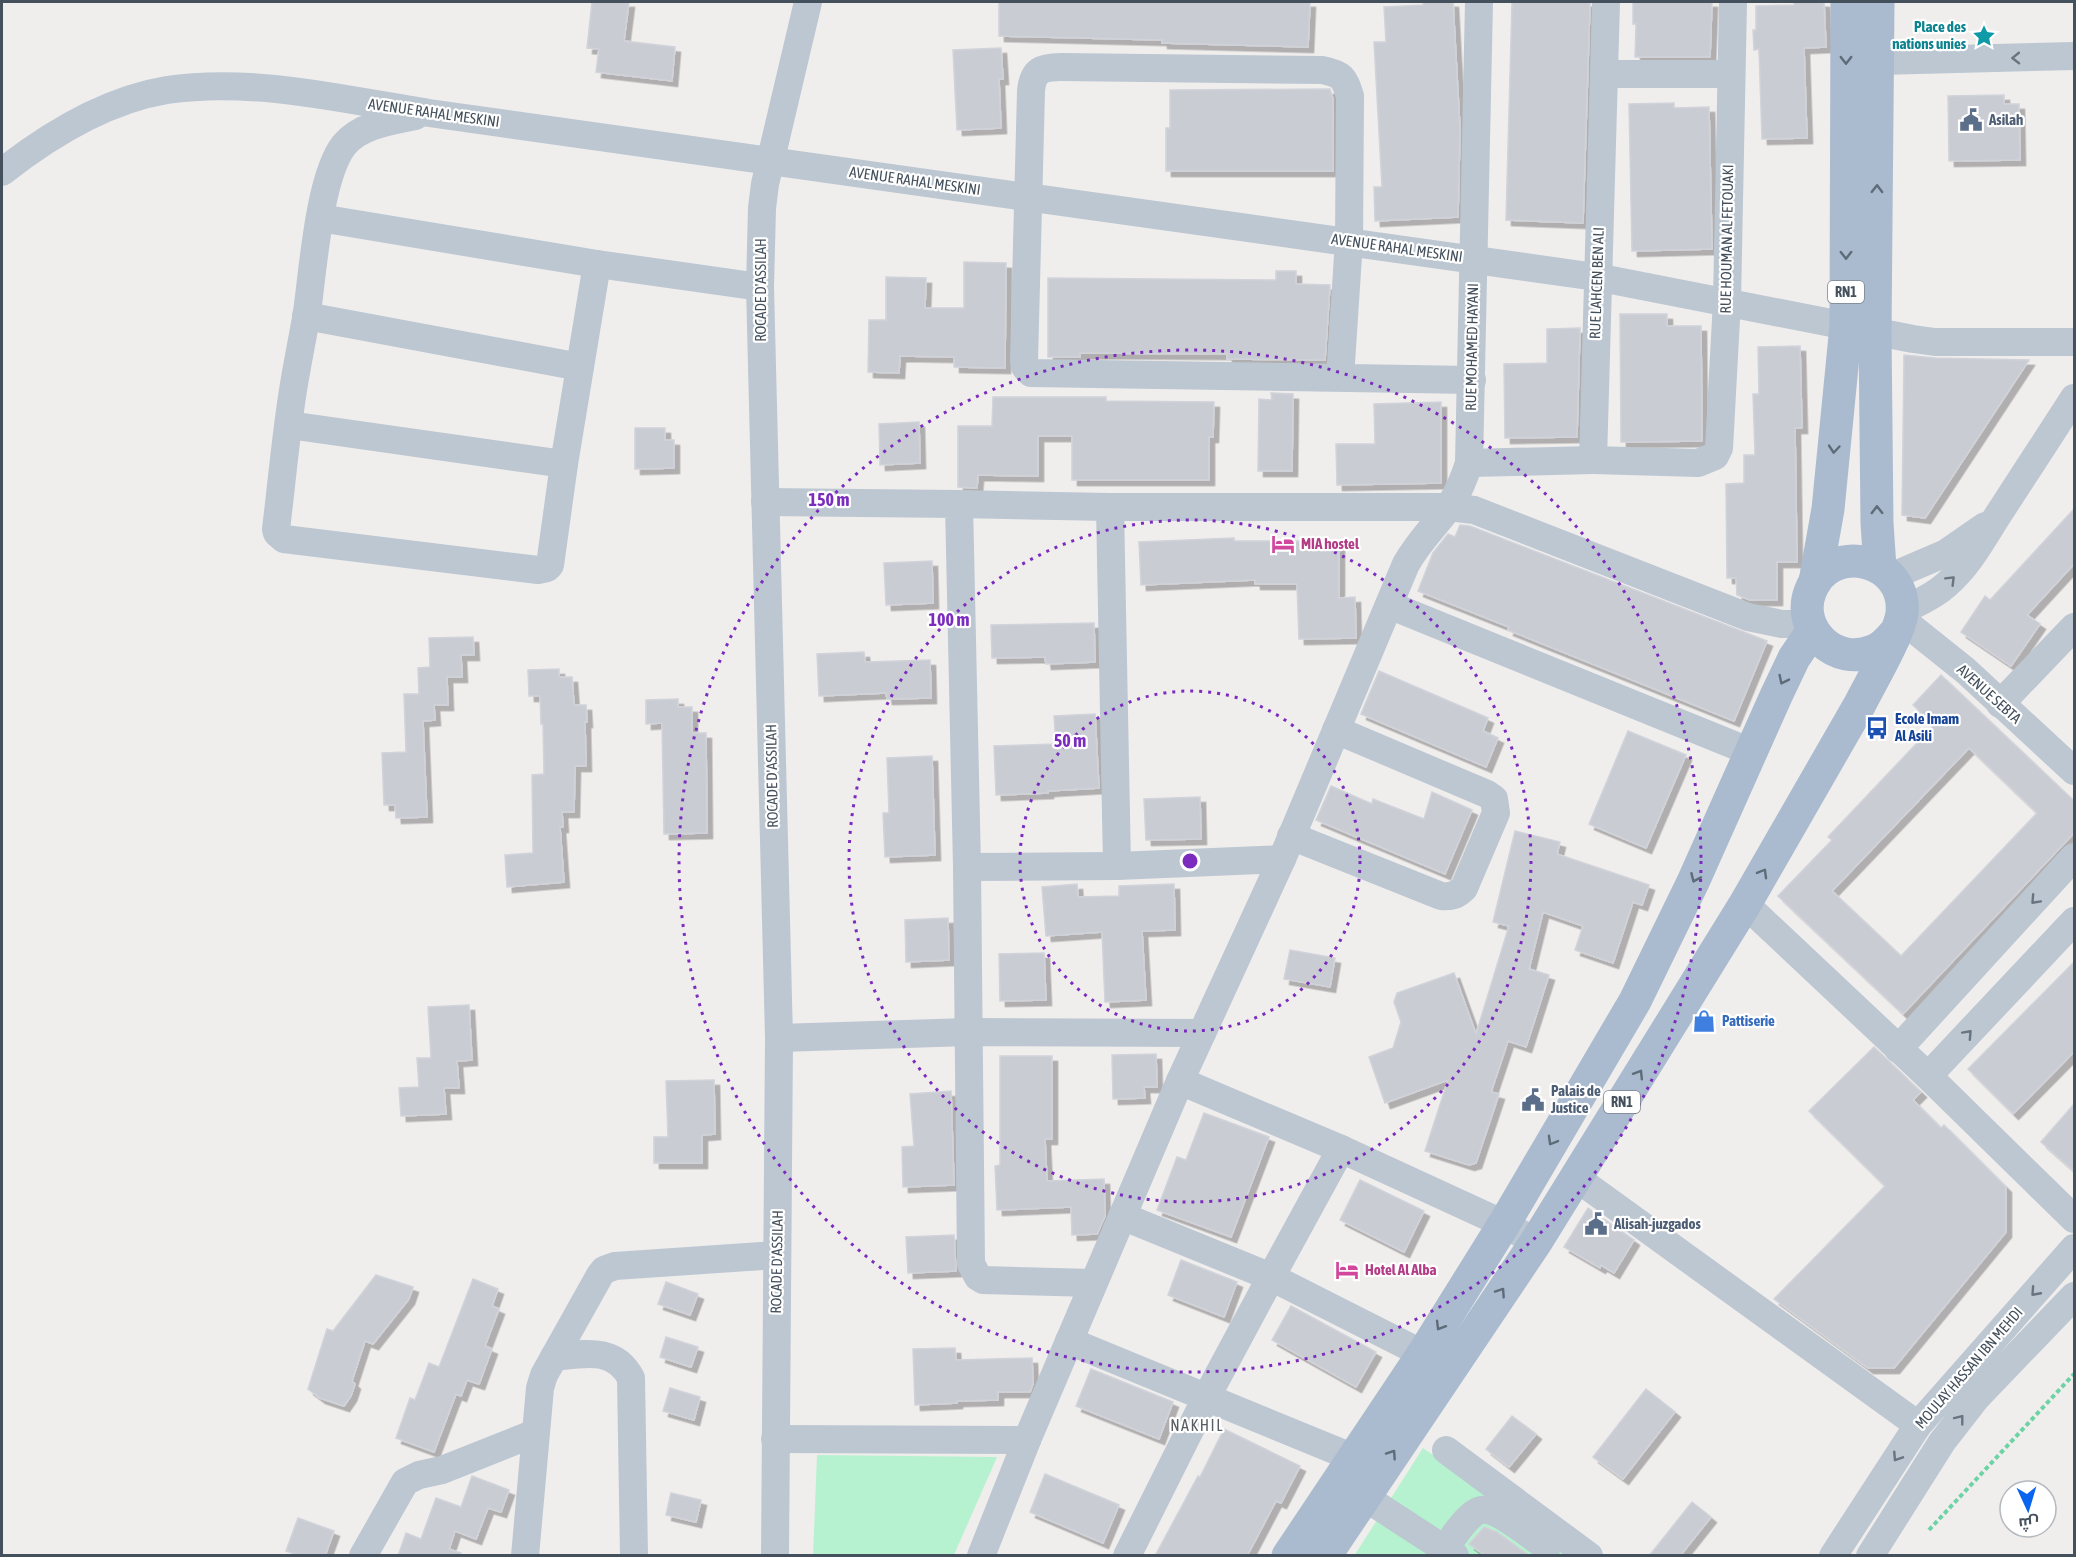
<svg xmlns="http://www.w3.org/2000/svg" width="2076" height="1557" viewBox="0 0 2076 1557" font-family="'Asap Condensed',Cairo,sans-serif">
<style>
.green{fill:#b7f2d0}
.building{fill:#c9ccd3;stroke:#d1d3da;stroke-width:1.5;fill-rule:evenodd;filter:url(#shadow)}
.lines{fill:none;stroke-linecap:round;stroke-linejoin:round}
.path{stroke:#6cd3a4;stroke-width:4;stroke-dasharray:4.5 3;stroke-linecap:butt}
.minor{stroke:#bcc7d1;stroke-width:28}
.major{stroke:#aabbcf;stroke-width:33}
.oneway{stroke:#68747f}
.oneway2{stroke:#5e6b79}
.ring{fill:none;stroke:#7b2cbf;stroke-width:3;stroke-dasharray:3 6}
.labels{text-anchor:middle;stroke-width:4.5;stroke-linejoin:round;paint-order:stroke}
.shield{fill:#fff;stroke:#7c848d;stroke-width:1.5}
.shield-label{font-size:14px;font-weight:bold;fill:#44505c}
.culture-label{font-size:15px;font-weight:bold;fill:#0d838f;stroke:#fff;text-anchor:end}
.street-label{font-size:15px;fill:#44505c;stroke:#fff}
.service-label{font-size:15px;font-weight:bold;fill:#4e5e75;stroke:#fff;text-anchor:start}
.hotel-label{font-size:15px;font-weight:bold;fill:#b23c85;stroke:#fff;text-anchor:start}
.transit-label{font-size:15px;font-weight:bold;fill:#164399;stroke:#fff;text-anchor:start}
.shop-label{font-size:15px;font-weight:bold;fill:#366cbe;stroke:#fff;text-anchor:start}
.neighbourhood-label{font-size:16px;letter-spacing:1.5px;fill:#595d63;stroke:#fff}
.centre{fill:#7b2cbf;stroke:#fff;stroke-width:3}
.ring-label{font-size:18px;text-anchor:middle;font-weight:bold;fill:#7b2cbf;stroke:#fff;stroke-width:4.5;stroke-linejoin:round;paint-order:stroke}
</style>
<defs>
<filter id="shadow"><feDropShadow dx="5.5" dy="5.5" stdDeviation="0" flood-color="#0004"/></filter>
</defs>
<rect width="100%" height="100%" fill="#f0eded"/>
<g class="green">
<path d="M1423,1448L1565,1547L1576,1556H1354Z"/>
<path d="M817,1455L997,1457L954,1555L813,1556Z"/>
</g>
<g class="building">
<path d="M592,2H629L624,41L675,47L672,81L596,72L599,49L587,48Z"/>
<path d="M999,2H1310L1308,47L1162,43V40L999,36Z"/>
<path d="M1423,2H1453L1460,129L1458,217L1375,221L1374,187H1382L1374,42H1386L1384,7L1423,5Z"/>
<path d="M1512,2H1590L1583,223L1506,220Z"/>
<path d="M1633,2H1712L1710,57H1635L1636,24H1633Z"/>
<path d="M1794,2H1824L1826,47L1804,48L1807,138L1762,139L1759,49L1754,50L1753,30H1756V6L1794,5Z"/>
<path d="M1001,48L1003,79H999L1001,128L957,130L953,50Z"/>
<path d="M1330,89L1333,99V171H1166V128H1170V90Z"/>
<path d="M2004,95V104H2019L2020,160L1949,161L1948,96Z"/>
<path d="M1674,103V108L1709,107L1712,249L1632,251L1629,104Z"/>
<path d="M964,262L1006,263L1005,368L954,367V357L900,356L899,373L868,372L869,320H886V277L926,278L925,308H964Z"/>
<path d="M1276,271H1296V284L1330,285L1325,360L1227,359V354L1080,353V357H1048V278L1276,280Z"/>
<path d="M1620,314H1667V326H1701L1702,441L1621,442Z"/>
<path d="M1580,328L1577,437L1505,438L1504,364L1547,363V329Z"/>
<path d="M1800,346L1802,428H1795L1797,562H1777V600H1750L1737,595L1736,578H1727L1726,484L1744,483V455H1755L1753,394H1759L1758,347Z"/>
<path d="M1904,355L1935,358L2029,360L1925,518L1902,515Z"/>
<path d="M1271,393L1293,394L1292,471H1258L1259,399L1272,400Z"/>
<path d="M993,397H1106V401L1214,402L1213,437H1209V480H1072V436H1038V476L978,475L977,488L958,487V426H992Z"/>
<path d="M1441,402V483L1337,485L1336,444H1375L1374,404Z"/>
<path d="M919,422L920,463L880,465L879,424Z"/>
<path d="M635,428H665V440H674V468L635,469Z"/>
<path d="M2074,509V564L2027,615L2040,624L2011,666L1961,632L1985,596L1990,600Z"/>
<path d="M1460,525L1470,526L1767,641L1734,721L1508,630L1509,627L1418,591L1433,553L1448,534L1455,537Z"/>
<path d="M1234,538V541H1339V598L1355,597L1356,638L1299,639L1297,584H1255V580L1141,585L1139,542Z"/>
<path d="M932,561L933,603L886,605L884,563Z"/>
<path d="M1094,623L1095,662L1046,664L1045,657L992,658L991,625Z"/>
<path d="M473,637L474,655H461L462,677H447L448,705H434L435,720L423,721L427,817L396,818L395,805H384L382,753L406,752L404,694H419L418,668L430,667L429,638Z"/>
<path d="M864,652L865,662L930,660L931,698L887,699L886,693L819,696L817,654Z"/>
<path d="M559,669V677H572L574,705H586L587,722H585L586,766H575L574,812H562L563,827H560L564,882L507,887L505,855L533,853L532,775L544,774L543,724H541L540,696H529L528,670Z"/>
<path d="M1379,671L1488,718L1483,731L1498,738L1486,767L1361,714Z"/>
<path d="M1941,675L2074,801V833L1903,1014L1778,896L1832,840L1828,837L1934,725L1913,705ZM1969,748L2037,813L1901,956L1832,891Z"/>
<path d="M678,699V707H692V733H706L707,833L664,834L662,723L646,724V700Z"/>
<path d="M1095,714L1099,788L1048,791V793L996,795L994,746L1056,744L1054,716Z"/>
<path d="M1628,731L1686,755L1646,848L1589,824Z"/>
<path d="M932,756L935,855L885,857L883,813H889L887,758Z"/>
<path d="M1331,786L1372,804L1373,799L1424,819L1432,792L1472,810L1445,874L1316,820Z"/>
<path d="M1200,797L1201,839L1146,840L1144,799Z"/>
<path d="M1515,831L1560,842L1557,854L1649,885L1642,905L1633,902L1613,963L1575,950L1583,926L1543,912L1529,969L1549,975L1526,1047L1508,1041L1491,1092L1499,1094L1476,1163L1469,1165L1425,1151L1448,1080L1385,1103L1369,1057L1393,1048L1401,1022L1394,1002L1397,993L1454,973L1476,1034L1509,926L1493,922Z"/>
<path d="M1077,884L1078,897L1119,896V886L1174,884L1175,930L1142,931L1146,1000L1105,1002L1102,932L1046,936L1042,887Z"/>
<path d="M948,918L949,960L906,962L905,920Z"/>
<path d="M1290,950L1335,958L1330,987L1284,979Z"/>
<path d="M1044,953L1046,1000L1000,1001L999,954Z"/>
<path d="M2074,962V1052L2013,1114L1968,1069Z"/>
<path d="M469,1005L472,1060L457,1061L459,1088H444L446,1114L401,1116L399,1088L419,1087L417,1058H431L428,1007Z"/>
<path d="M1874,1047L1921,1092L1913,1100L1941,1128L1944,1125L2006,1187V1232L1894,1368H1868L1774,1299L1885,1186L1809,1111Z"/>
<path d="M1156,1054L1157,1087H1144L1145,1098L1113,1099L1112,1055Z"/>
<path d="M1000,1056H1052V1139H1045L1047,1181L1104,1179L1105,1216L1097,1234L1072,1235L1071,1207L997,1210L995,1166L1000,1165Z"/>
<path d="M714,1080L715,1134L702,1135V1163H654V1137H668L666,1081Z"/>
<path d="M951,1091L954,1185L903,1187L902,1147L914,1146L910,1094Z"/>
<path d="M2074,1104V1171L2041,1142Z"/>
<path d="M1204,1113L1269,1137L1231,1237L1157,1210L1177,1157L1186,1160Z"/>
<path d="M1360,1180L1424,1211L1404,1252L1340,1220Z"/>
<path d="M1588,1208L1634,1240L1614,1273L1601,1265L1600,1268L1564,1247Z"/>
<path d="M954,1235L956,1271L908,1273L906,1237Z"/>
<path d="M1181,1260L1237,1282L1224,1317L1168,1295Z"/>
<path d="M376,1275L413,1287L409,1299L373,1344L365,1341L352,1381L355,1384L351,1396L344,1406L320,1398L308,1389L327,1329L333,1331Z"/>
<path d="M473,1279L498,1289L492,1306L499,1309L485,1346L492,1349L479,1384L467,1380L461,1396L456,1394L434,1452L396,1438L410,1398L415,1400L429,1363L439,1367Z"/>
<path d="M666,1282L698,1294L690,1315L658,1304Z"/>
<path d="M1291,1306L1376,1352L1356,1387L1272,1340Z"/>
<path d="M666,1337L698,1347L691,1367L660,1357Z"/>
<path d="M955,1348L956,1360L1032,1358L1033,1384L1030,1392H998V1400L957,1401V1403L915,1405L913,1349Z"/>
<path d="M1091,1369L1173,1402L1159,1439L1076,1406Z"/>
<path d="M670,1388L700,1397L694,1420L663,1411Z"/>
<path d="M1646,1389L1675,1412L1623,1479L1593,1457Z"/>
<path d="M1512,1416L1536,1434L1509,1467L1486,1449Z"/>
<path d="M1224,1429L1300,1466L1281,1503L1276,1501L1247,1556H1155L1198,1476L1200,1477Z"/>
<path d="M1045,1474L1119,1505L1103,1543L1030,1512Z"/>
<path d="M472,1476L509,1490L501,1512L488,1508L476,1539L455,1531L449,1549L461,1553L460,1556H398L406,1533L421,1539L436,1498L461,1507Z"/>
<path d="M671,1493L701,1500L696,1522L666,1515Z"/>
<path d="M1692,1502L1711,1517L1680,1556H1649Z"/>
<path d="M298,1518L334,1531L325,1556H300L286,1551Z"/>
<path d="M1484,1527L1497,1532L1530,1556H1486L1469,1544Z"/>
</g>
<g class="lines">
<path class="path" d="M1929,1530L2074,1374"/>
<g class="minor">
<path d="M1606,2L1593,460L1698,463L1715,456L1719,448L1727,301L1733,2"/>
<path d="M1879,61L2074,56"/>
<path d="M1604,74H1730"/>
<path d="M415,116C391,121 360,125 344,145C319,177 313,270 307,312C303,336 298,360 294,384C286,432 282,481 276,529L277,533L284,539L538,570L547,568L550,565L564,464L597,264"/>
<path d="M2,172C49,135 106,100 167,90C254,77 344,100 429,113L1596,277L1913,339L1935,342H2074"/>
<path d="M320,218L597,264L760,287"/>
<path d="M306,316L580,367"/>
<path d="M1340,378L1349,241L1350,96C1344,77 1342,74 1322,70L1061,67C1042,67 1033,70 1031,91L1024,361L1025,367L1031,373L1472,380"/>
<path d="M289,425L564,464"/>
<path d="M1469,463L1593,460"/>
<path d="M765,502L959,504L967,867L971,1264L978,1277L983,1280L1093,1283"/>
<path d="M959,504L1110,507H1448L1474,510L1748,617L1782,624H1810"/>
<path d="M1110,507L1117,866L1282,859L1406,564C1419,541 1434,527 1449,507C1458,493 1464,479 1469,463L1479,2"/>
<path d="M1890,577L1946,553L1985,526"/>
<path d="M1389,605L1751,752"/>
<path d="M1902,611C1917,603 1933,597 1946,585C1969,565 1982,540 1998,515C2023,476 2049,437 2074,398"/>
<path d="M1901,619L1966,671L2074,771"/>
<path d="M2000,704L2074,627"/>
<path d="M1291,836L1441,896C1452,897 1457,895 1464,888L1496,813L1494,799L1487,794L1336,730"/>
<path d="M1282,859L1180,1081L1341,1149L1271,1277L1423,1354"/>
<path d="M967,867L1117,866"/>
<path d="M1745,904L1928,1076L2074,1219"/>
<path d="M779,1038L969,1032L1202,1033"/>
<path d="M1898,1049L2074,857"/>
<path d="M1928,1076L2074,921"/>
<path d="M1341,1149L1504,1224L1536,1242"/>
<path d="M1575,1177L1918,1425"/>
<path d="M1122,1216L1271,1277L1206,1398L1127,1556"/>
<path d="M1069,1341L1354,1458"/>
<path d="M554,1357C584,1354 614,1346 631,1378L634,1556"/>
<path d="M775,1439L1027,1440L1180,1081"/>
<path d="M1446,1450L1589,1556"/>
<path d="M1363,1496L1455,1556"/>
<path d="M363,1556L405,1482L419,1475L442,1470L535,1433"/>
<path d="M525,1556L540,1388L544,1375L600,1275L604,1270L615,1266L777,1255"/>
<path d="M775,1556L779,1038L760,287L762,208L765,184L808,2"/>
<path d="M981,1556L1027,1440"/>
<path d="M1441,1556C1448,1544 1468,1512 1481,1510C1497,1507 1533,1538 1547,1547"/>
<path d="M1833,1556L1918,1425L2074,1248"/>
<path d="M1870,1556L1942,1442L1977,1397L2074,1296"/>
</g>
<g class="major">
<path d="M1878,2L1875,333L1877,523L1880,568"/>
<path d="M1815,582L1828,509L1846,326L1847,2"/>
<path d="M1288,1556L1423,1354L1504,1224L1635,1001L1693,882L1776,696L1794,658L1813,630"/>
<path d="M1325,1556L1536,1242L1745,904L1860,704C1870,684 1900,633 1902,613C1907,558 1829,540 1810,592C1796,630 1836,667 1873,651C1882,648 1888,641 1894,634"/>
</g>
</g>
<defs><path id="oneway-chevron" d="M-2-3.5L2.5 0L-2 3.5" fill="none" stroke-width="1.6" stroke-linecap="round" stroke-linejoin="round" transform="scale(1.5)"/></defs>
<g class="oneway">
<use href="#oneway-chevron" transform="translate(2016 58) rotate(179)"/>
<use href="#oneway-chevron" transform="translate(1951 580) rotate(-45)"/>
<use href="#oneway-chevron" transform="translate(2035 900) rotate(133)"/>
<use href="#oneway-chevron" transform="translate(1968 1034) rotate(-47)"/>
<use href="#oneway-chevron" transform="translate(2035 1292) rotate(132)"/>
<use href="#oneway-chevron" transform="translate(1960 1419) rotate(-52)"/>
<use href="#oneway-chevron" transform="translate(1897 1457) rotate(123)"/>
</g>
<g class="oneway2">
<use href="#oneway-chevron" transform="translate(1846 60) rotate(90)"/>
<use href="#oneway-chevron" transform="translate(1877 189) rotate(-89)"/>
<use href="#oneway-chevron" transform="translate(1846 255) rotate(90)"/>
<use href="#oneway-chevron" transform="translate(1834 449) rotate(95)"/>
<use href="#oneway-chevron" transform="translate(1877 510) rotate(-91)"/>
<use href="#oneway-chevron" transform="translate(1783 680) rotate(116)"/>
<use href="#oneway-chevron" transform="translate(1763 873) rotate(-60)"/>
<use href="#oneway-chevron" transform="translate(1695 878) rotate(114)"/>
<use href="#oneway-chevron" transform="translate(1639 1074) rotate(-58)"/>
<use href="#oneway-chevron" transform="translate(1552 1141) rotate(120)"/>
<use href="#oneway-chevron" transform="translate(1501 1292) rotate(-56)"/>
<use href="#oneway-chevron" transform="translate(1440 1326) rotate(121)"/>
<use href="#oneway-chevron" transform="translate(1392 1454) rotate(-56)"/>
</g>
<g class="ring">
<circle cx="1190" cy="861" r="170"/>
<circle cx="1190" cy="861" r="341"/>
<circle cx="1190" cy="861" r="511"/>
</g>
<defs>
<g id="sight-bare" transform="scale(1.8)"><path d="M0-6L1.8-2.2L6-1.7L2.9 1.2L3.7 5.4L0 3.3L-3.7 5.4L-2.9 1.2L-6-1.7L-1.8-2.2Z" fill="#0f9aa8" stroke="#fff" stroke-width="2.5" paint-order="stroke"/></g>
<g id="civic-bare" transform="scale(1.8)"><path d="M-.6-6.5H3V-4.5H.6V-3L4-1V1h2V6H-6V1h2V-1L-.6-3ZM-1.2 2.5V6h2.4V2.5Z" fill="#5c6f8a" stroke="#fff" stroke-width="2.5" paint-order="stroke"/></g>
<g id="hotel-bare" transform="scale(1.8)"><path d="M-6-4.5h1.5V1H6V5H4.5V3h-9V5H-6ZM-4 0a1.8 1.8 0 1 1 3.6 0ZM.5 0V-2.5h3Q6-2.5 6 0Z" fill="#d1479c" stroke="#fff" stroke-width="2.5" paint-order="stroke"/></g>
<g id="bus-bare" transform="scale(1.8)"><path d="M-5-6H5V4H4V6H2V4H-2V6H-4V4H-5ZM-3.5-4V0h7V-4ZM-3.5 1.2v1.5H-2V1.2ZM2 1.2v1.5H3.5V1.2Z" fill="#1a4fb4" stroke="#fff" stroke-width="2.5" paint-order="stroke"/></g>
<g id="shop-bare" transform="scale(1.8)"><path d="M-5-2.5h2.3a2.7 3.5 0 0 1 5.4 0H5L5.5 6h-11ZM-1.5-2.5h3a1.5 2.3 0 0 0-3 0Z" fill="#3f7fe0" stroke="#fff" stroke-width="2.5" paint-order="stroke"/></g>
</defs>
<g fill-rule="evenodd">
<use href="#sight-bare" x="1984" y="36"/>
<use href="#civic-bare" x="1971" y="120"/>
<use href="#hotel-bare" x="1283" y="544"/>
<use href="#bus-bare" x="1877" y="728"/>
<use href="#shop-bare" x="1704" y="1021"/>
<use href="#civic-bare" x="1533" y="1100"/>
<use href="#civic-bare" x="1596" y="1224"/>
<use href="#hotel-bare" x="1347" y="1270"/>
</g>
<g class="labels">
<g class="shield">
<rect x="1828" y="281" width="36" height="22" rx="4.5"/>
<rect x="1604" y="1091" width="36" height="22" rx="4.5"/>
</g>
<g class="shield-label">
<text x="1846" y="297">RN1</text>
<text x="1622" y="1107">RN1</text>
</g>
<g class="culture-label">
<text x="1966" y="32">Place des<tspan x="1966" dy="17">nations unies</tspan></text>
</g>
<g class="street-label">
<text transform="translate(434 113) rotate(8)" y="5">AVENUE RAHAL MESKINI</text>
<text transform="translate(915 181) rotate(8)" y="5">AVENUE RAHAL MESKINI</text>
<text transform="translate(1727 239) rotate(-89)" y="5">RUE HOUMAN AL FETOUAKI</text>
<text transform="translate(1397 248) rotate(8)" y="5">AVENUE RAHAL MESKINI</text>
<text transform="translate(1597 283) rotate(-88)" y="5">RUE LAHCEN BEN ALI</text>
<text transform="translate(761 290) rotate(-90)" y="5">ROCADE D'ASSILAH</text>
<text transform="translate(1472 347) rotate(-89)" y="5">RUE MOHAMED HAYANI</text>
<text transform="translate(1989 694) rotate(42)" y="5">AVENUE SEBTA</text>
<text transform="translate(772 776) rotate(-91)" y="5">ROCADE D'ASSILAH</text>
<text transform="translate(777 1262) rotate(-89)" y="5">ROCADE D'ASSILAH</text>
<text transform="translate(1969 1368) rotate(-49)" y="5">MOULAY HASSAN IBN MEHDI</text>
</g>
<g class="service-label">
<text x="1989" y="125">Asilah</text>
<text x="1551" y="1096">Palais de<tspan x="1551" dy="17">Justice</tspan></text>
<text x="1614" y="1229">Alisah-juzgados</text>
</g>
<g class="hotel-label">
<text x="1301" y="549">MIA hostel</text>
<text x="1365" y="1275">Hotel Al Alba</text>
</g>
<g class="transit-label">
<text x="1895" y="724">Ecole Imam<tspan x="1895" dy="17">Al Asili</tspan></text>
</g>
<g class="shop-label">
<text x="1722" y="1026">Pattiserie</text>
</g>
<g class="neighbourhood-label">
<text x="1197" y="1431">NAKHIL</text>
</g>
</g>
<circle cx="1190" cy="861" r="9" class="centre"/>
<g class="ring-label">
<text x="829" y="506">150 m</text>
<text x="949" y="626">100 m</text>
<text x="1070" y="747">50 m</text>
</g>
<rect width="2076" height="1557" fill="none" stroke="#44505c" stroke-width="6"/>
<g transform="translate(2028 1509) rotate(176)"><circle r="28" fill="#ffffff" stroke="#b4b9be" stroke-width="1.5"/>
<path d="M0-4.5L10 22L0 15L-10 22Z" fill="#0964ee"/>
<text y="-9" font-size="16" font-weight="bold" text-anchor="middle" fill="#44505c">ش</text>
</g>
</svg>
